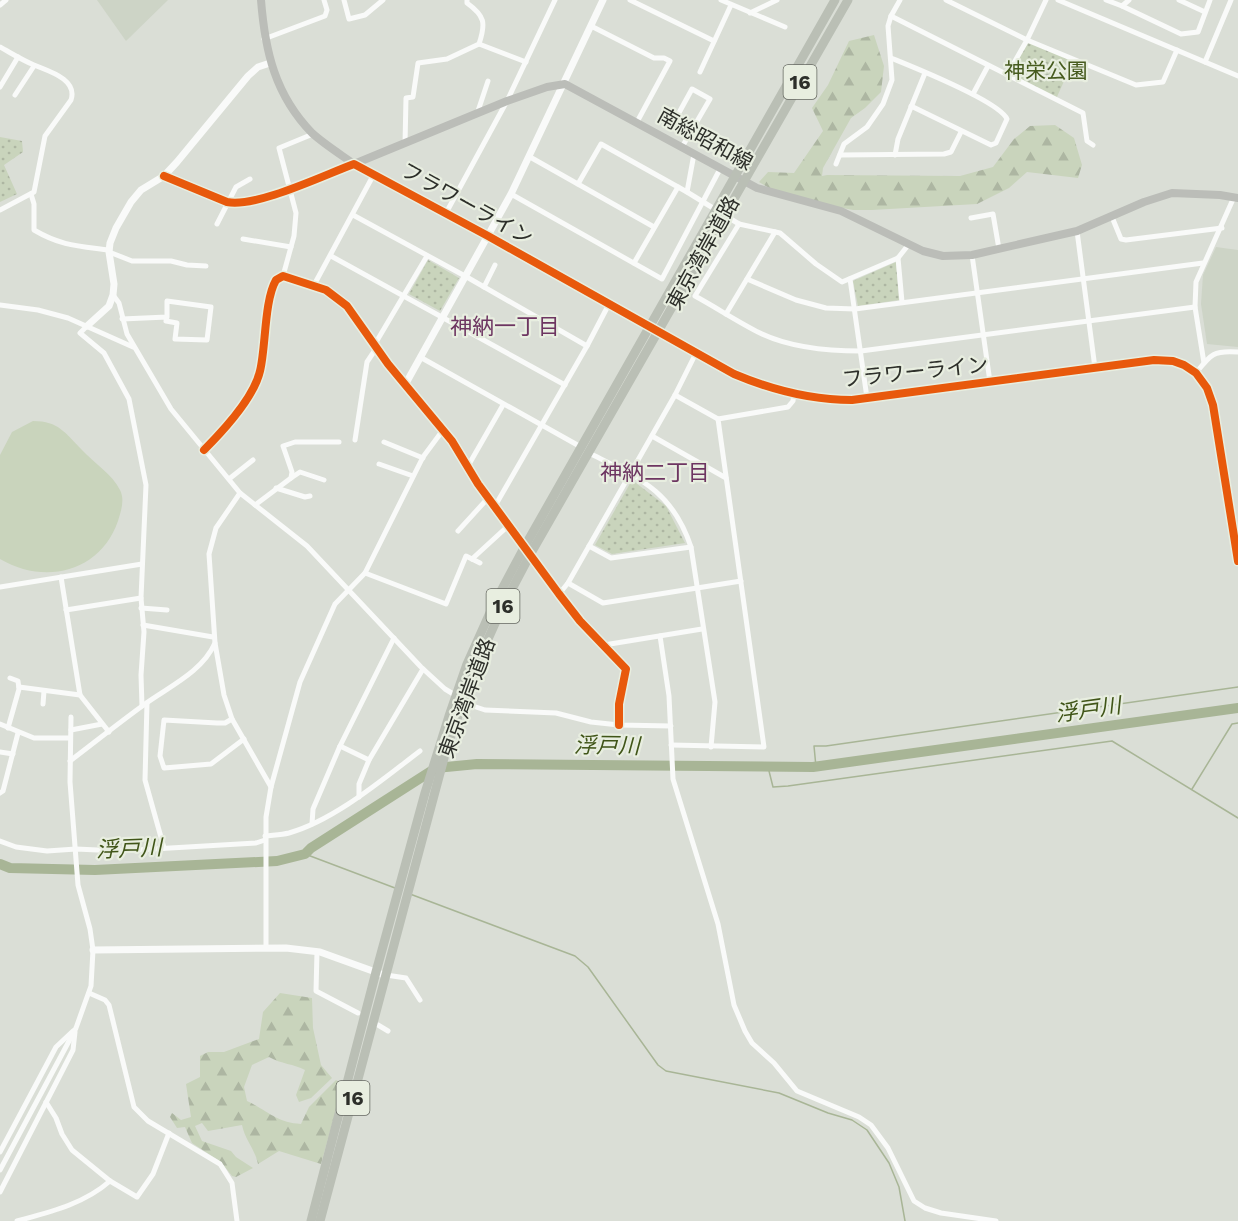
<svg xmlns="http://www.w3.org/2000/svg" width="1238" height="1221" viewBox="0 0 1238 1221" font-family="'Work Sans','Noto Sans JP',sans-serif">
<style>
.built{fill:#cdd4c6}
.grass{fill:url(#grass-dots)}
.forest{fill:url(#forest-firs)}
.garden{fill:#c9d4bc}
.lines{fill:none;stroke-linecap:round;stroke-linejoin:round}
.stream{stroke:#a8b596;stroke-width:1.5}
.river{stroke:#a8b596;stroke-width:10}
.minor{stroke:#f9faf9;stroke-width:5}
.tertiary{stroke:#f9faf9;stroke-width:7}
.secondary{stroke:#bbbdb8;stroke-width:8}
.trunk{stroke:#babfb5;stroke-width:9}
.cycleway-casing{stroke:#e8eee0;stroke-width:11}
.cycleway{stroke:#e8590c;stroke-width:8}
.labels{text-anchor:middle;stroke-width:4.5;stroke-linejoin:round;paint-order:stroke}
.shield{fill:#e8eee0;stroke:#656861;stroke-width:1.5}
.shield-label{font-size:20px;font-weight:bold;fill:#2d2f2a}
.park-label{font-size:21px;fill:#465b1e;stroke:#e8eee0}
.street-label{font-size:21px;fill:#2d2f2a;stroke:#e8eee0}
.neighbourhood-label{font-size:22px;fill:#6d3561;stroke:#e8eee0}
.water-label{font-size:22px;font-style:italic;fill:#405518;stroke:#e8eee0}
</style>
<defs>
<pattern id="grass-dots" width="8" height="8" patternUnits="userSpaceOnUse" patternTransform="scale(1.5)"><rect width="8" height="8" fill="#c9d4bc"/><path d="M2 2h.1M6 6h.1" fill="none" stroke="#adb6a2" stroke-width="1.8" stroke-linecap="round"/></pattern>
<pattern id="forest-firs" width="22" height="20" patternUnits="userSpaceOnUse" patternTransform="scale(1.5)"><rect width="22" height="20" fill="#c9d4bc"/><path d="M5 1l3.5 6h-7zM16 11l3.5 6h-7z" fill="#adb6a2"/></pattern>
</defs>
<rect width="100%" height="100%" fill="#daded6"/>
<g class="built">
<path d="M97,0H168L126,41Z"/>
<path d="M1216,247L1238,250V347L1207,344L1201,304L1203,275Z"/>
</g>
<g class="grass">
<path d="M1027,40L1074,59L1056,99L1007,75Z"/>
<path d="M0,137L22,141L23,152L4,165L17,194L0,202Z"/>
<path d="M428,260L459,278L440,311L409,294Z"/>
<path d="M896,262L899,300L858,306L853,281Z"/>
<path d="M632,480L666,506L685,543L612,554L595,545Z"/>
</g>
<g class="forest">
<path d="M874,35L884,66L881,92L865,108L851,118L823,168L822,176L827,175L960,176L993,167L1014,139L1030,126L1055,125L1074,138L1082,165L1078,178L1027,172L1009,188L977,204L872,210H853L782,196L759,182L768,172L794,173L823,131L812,108L828,85L849,41Z"/>
<path d="M280,993L312,998L313,1028L321,1065L332,1078L311,1098L299,1102L296,1095L305,1070C294,1064 281,1064 269,1057L252,1065L244,1087L247,1101C268,1111 277,1123 301,1124L309,1107L336,1080L343,1084L321,1164L279,1151L258,1164C255,1149 245,1140 242,1125L208,1131L202,1123L195,1126L202,1141L231,1151L236,1157L253,1168L236,1177L232,1176L221,1162L192,1143L185,1127L177,1128L170,1117L172,1113L181,1120L191,1117L186,1084L200,1077V1056L208,1052H224L259,1039L263,1012Z"/>
</g>
<path class="garden" d="M33,421C59,421 65,433 82,450C94,463 112,474 120,490C125,500 121,511 118,521C100,573 44,585 0,559V455L12,432Z"/>
<g class="lines">
<g class="stream">
<path d="M768,767L773,787L788,786L1112,741L1238,818"/>
<path d="M816,767L814,746H826L1238,687"/>
<path d="M1192,789L1232,724L1238,723"/>
<path d="M305,854L395,888"/>
<path d="M410,894L575,956L588,967L658,1065L666,1071L779,1093L828,1113L852,1120L867,1130L889,1163L899,1187L905,1221"/>
</g>
<path class="river" d="M0,864L10,868L95,870L277,861L305,854L311,848L436,768L477,764L813,767L1238,708"/>
<g class="minor">
<path d="M344,0L349,19L365,15L383,0"/>
<path d="M630,0L714,41"/>
<path d="M721,0L785,27"/>
<path d="M946,0L1027,40L1136,85L1163,82L1177,50"/>
<path d="M1058,0L1238,76"/>
<path d="M1106,0L1122,6L1129,0"/>
<path d="M1179,0L1205,12"/>
<path d="M0,5L6,0"/>
<path d="M1122,6L1181,34L1198,32L1210,0"/>
<path d="M750,13L777,0"/>
<path d="M891,16L1083,113L1087,141L1093,145"/>
<path d="M591,26L654,58H664L670,61L637,122"/>
<path d="M264,39L325,16L327,10L324,0"/>
<path d="M479,44L526,62"/>
<path d="M0,47C11,53 22,60 34,65C48,71 78,79 71,100L45,136L34,192L0,210"/>
<path d="M891,58C913,67 999,101 1007,119L996,143L991,145L911,106"/>
<path d="M1205,62L1231,0"/>
<path d="M700,72L731,5"/>
<path d="M1007,75L1027,40L1046,0"/>
<path d="M0,87L18,57"/>
<path d="M973,94L988,66"/>
<path d="M15,95L34,66"/>
<path d="M477,114L488,81"/>
<path d="M405,144L406,98L413,97L418,63L447,59L479,44C486,23 485,16 467,3V0"/>
<path d="M682,147L710,99L692,89L675,120L692,129"/>
<path d="M840,155L944,154L951,152L961,132"/>
<path d="M895,155L898,139L925,73"/>
<path d="M530,157L654,227"/>
<path d="M836,164L844,144L867,127L883,104L892,80L888,26L891,16L900,0"/>
<path d="M164,176L227,202C256,208 324,175 354,164"/>
<path d="M578,184L601,144L687,192L739,224"/>
<path d="M687,192L694,154"/>
<path d="M31,194L34,204V230C61,246 79,246 109,250"/>
<path d="M511,194L662,279L720,169"/>
<path d="M446,213L507,101L555,0"/>
<path d="M353,215L465,276L587,346"/>
<path d="M1112,217L1121,239L1126,240L1222,228"/>
<path d="M971,218L993,214L999,249"/>
<path d="M217,224L236,187L250,179"/>
<path d="M1077,231L1095,368"/>
<path d="M243,239L291,247"/>
<path d="M909,244L898,258L842,282L816,264L780,233L739,224L695,296C717,308 738,322 760,333C791,348 827,351 861,351L1195,307"/>
<path d="M109,252L132,261H171L187,265L206,266"/>
<path d="M972,255L990,382"/>
<path d="M331,256L565,385"/>
<path d="M898,258L902,302"/>
<path d="M634,263L678,187"/>
<path d="M283,276L294,236L296,213L279,148L313,134"/>
<path d="M747,279L796,300L826,308L855,309L1203,263"/>
<path d="M850,279L867,398"/>
<path d="M314,285L374,174"/>
<path d="M484,287L495,265"/>
<path d="M113,295L119,303L127,334L171,409L240,493L307,546L421,667L445,689L473,706L485,710L556,713L591,722L619,725L671,726"/>
<path d="M0,305L38,310L68,318L133,347"/>
<path d="M726,314L775,232"/>
<path d="M122,319L167,317L166,321L177,323L175,339L207,340L211,307L167,301V317"/>
<path d="M87,326L80,333L104,353L129,399L146,485L141,598L144,632L141,675L142,706"/>
<path d="M375,344L427,256"/>
<path d="M420,357L581,447"/>
<path d="M1204,363L1195,307L1196,282L1234,197"/>
<path d="M1196,373C1210,355 1213,350 1238,352"/>
<path d="M675,395L718,419L788,407L793,401L794,394"/>
<path d="M652,436L726,478"/>
<path d="M355,440L367,362L377,347"/>
<path d="M384,442L423,458"/>
<path d="M204,450C223,431 254,397 260,371C266,347 264,301 276,280L283,276L326,290L347,306L388,364L452,441L478,484L559,594L580,621L626,669L619,704V725"/>
<path d="M589,453C639,478 672,490 691,547L715,702L711,747"/>
<path d="M379,464L413,476"/>
<path d="M468,466L503,405"/>
<path d="M291,478L300,472L324,480"/>
<path d="M229,479L253,460"/>
<path d="M276,488L305,497L310,496"/>
<path d="M255,505L291,478L292,472L283,446L295,442H339"/>
<path d="M495,506L587,346L609,304"/>
<path d="M458,531L489,497"/>
<path d="M589,546L611,558L691,547"/>
<path d="M472,559L509,525"/>
<path d="M365,573L446,604L466,556L480,563"/>
<path d="M61,577L80,695L109,732"/>
<path d="M568,583L603,603L741,581"/>
<path d="M0,587L142,564"/>
<path d="M559,594L568,583L675,395L696,353"/>
<path d="M141,608L167,610"/>
<path d="M66,610L141,598"/>
<path d="M143,625L213,637"/>
<path d="M660,636L669,696L673,779L718,924L734,1005L745,1031L752,1043L774,1063L797,1091L859,1117L871,1125L888,1148L914,1201L925,1208L941,1213L996,1221"/>
<path d="M215,643L224,695L232,719L271,787"/>
<path d="M604,645L702,629"/>
<path d="M19,687L80,695"/>
<path d="M147,703L145,780L164,848"/>
<path d="M43,704L44,691"/>
<path d="M232,719L225,723H217L164,720L160,756L164,768L211,764L244,739"/>
<path d="M0,724L34,738H70"/>
<path d="M8,728L19,689L18,681L10,678"/>
<path d="M71,730L102,724"/>
<path d="M671,745L764,747L718,419"/>
<path d="M340,746L369,760"/>
<path d="M0,752L13,754"/>
<path d="M70,761C95,742 120,722 145,704C170,686 202,672 215,643L209,554L216,528L240,493"/>
<path d="M0,793L3,791L18,733"/>
<path d="M359,797V784L369,760L423,669"/>
<path d="M312,824L313,809L340,746L394,638"/>
<path d="M265,836C273,835 281,835 289,833C335,820 383,779 420,751"/>
<path d="M0,841L16,847L47,851L76,849L119,851L256,843L265,840"/>
<path d="M266,948V817L271,787L300,682L335,604L365,573L423,457L443,430"/>
<path d="M317,952L316,991L358,1013"/>
<path d="M386,975L406,978L420,1000"/>
<path d="M89,993L105,1000L109,1005L134,1107L148,1121L220,1164L232,1183L237,1221"/>
<path d="M378,1025L388,1031"/>
<path d="M46,1102L56,1118L62,1134L72,1150L110,1181L137,1197L153,1174L169,1133"/>
<path d="M0,1152L56,1047L73,1031"/>
<path d="M0,1170L76,1028L91,986L93,950L90,929L78,885L70,782L71,717"/>
<path d="M0,1192L73,1050L75,1032"/>
<path d="M17,1221C50,1212 84,1204 110,1181"/>
</g>
<g class="tertiary">
<path d="M354,164L488,236L734,374C772,390 811,400 852,400L1154,360L1173,361L1184,365L1196,373L1207,388L1213,405L1238,561"/>
<path d="M87,326L109,306L113,295L114,284L109,252L110,243L116,228L131,202L141,190L164,176L177,162L248,76L258,67L270,63"/>
<path d="M405,385L511,194L603,0"/>
<path d="M93,950L286,948L320,952L381,974"/>
</g>
<path class="secondary" d="M261,0C265,51 275,95 312,133C324,144 340,154 354,164L507,101L547,87L565,84L757,188L841,211L923,251L943,256L972,255L1077,231L1144,202L1172,193L1220,195L1238,198"/>
<g class="trunk">
<path d="M311,1221L376,972L425,793L449,716L467,664L493,606L525,546L835,0"/>
<path d="M320,1221L447,747L475,668L502,608L531,553L848,0"/>
</g>
<g class="cycleway-casing">
<g id="cycleway">
<path d="M164,176L227,202C256,208 324,175 354,164L488,236L734,374C772,390 811,400 852,400L1154,360L1173,361L1184,365L1196,373L1207,388L1213,405L1238,561"/>
<path d="M204,450C223,431 254,397 260,371C266,347 264,301 276,280L283,276L326,290L347,306L388,364L452,441L478,484L559,594L580,621L626,669L619,704V725"/>
</g>
</g>
<use href="#cycleway" class="cycleway"/>
</g>
<g class="labels">
<g class="shield">
<rect x="783.5" y="65" width="33" height="34" rx="4.5"/>
<rect x="486.5" y="589" width="33" height="34" rx="4.5"/>
<rect x="336.5" y="1081" width="33" height="34" rx="4.5"/>
</g>
<g class="shield-label">
<text x="800" y="89">16</text>
<text x="503" y="613">16</text>
<text x="353" y="1105">16</text>
</g>
<g class="park-label">
<text x="1046" y="78">神栄公園</text>
</g>
<g class="street-label">
<text transform="translate(705 139) rotate(29)" y="7">南総昭和線</text>
<text transform="translate(467 204) rotate(29)" y="7">フラワーライン</text>
<text transform="translate(703 253) rotate(-61)" y="7">東京湾岸道路</text>
<text transform="translate(915 372) rotate(-6)" y="7">フラワーライン</text>
<text transform="translate(467 698) rotate(-70)" y="7">東京湾岸道路</text>
</g>
<g class="neighbourhood-label">
<text x="505" y="334">神納一丁目</text>
<text x="655" y="480">神納二丁目</text>
</g>
<g class="water-label">
<text transform="translate(1088 709) rotate(-8)" y="8">浮戸川</text>
<text transform="translate(607 745) rotate(1)" y="8">浮戸川</text>
<text transform="translate(129 848) rotate(-2)" y="8">浮戸川</text>
</g>
</g>
</svg>
